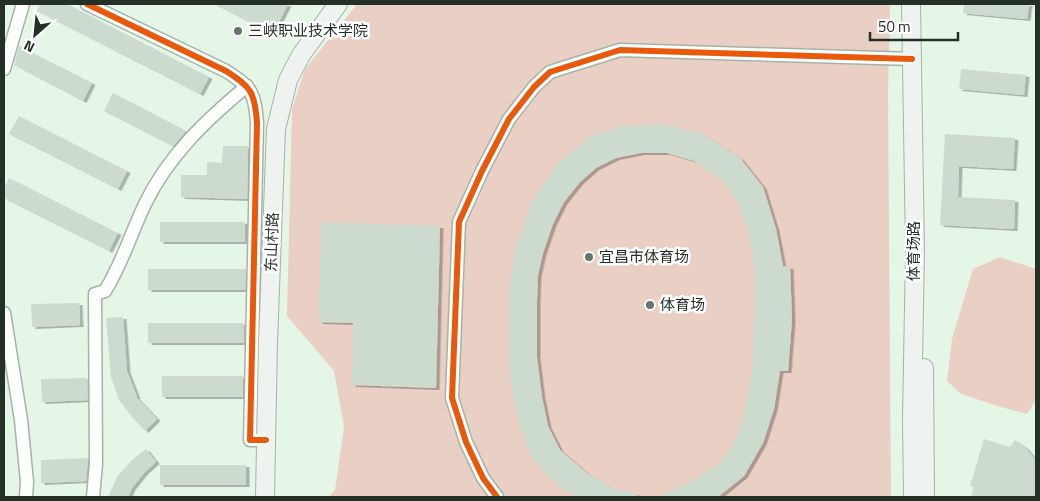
<svg xmlns="http://www.w3.org/2000/svg" width="1040" height="501" viewBox="0 0 1040 501" font-family="'Titillium Web','Noto Sans SC',sans-serif">
<style>
.green{fill:#eacfc4}
.building{fill:#cddace;filter:url(#shadow)}
.lines{fill:none;stroke-linecap:round;stroke-linejoin:round}
.street-casing{stroke:#a6b3a8;stroke-width:15}
.secondary-casing{stroke:#a6b3a8;stroke-width:20}
.street{stroke:#fbfefb;stroke-width:12}
.secondary{stroke:#eef3ef;stroke-width:18}
.cycleway-casing{stroke:#fff;stroke-width:9}
.cycleway{stroke:#e8590c;stroke-width:6}
.poi-dot{fill:#68756a;stroke:#fff;stroke-width:2}
.labels{text-anchor:middle;stroke-width:5;stroke-linejoin:round;paint-order:stroke}
.poi-label{font-size:15px;fill:#243026;stroke:#fff;text-anchor:start}
.street-label{font-size:15px;fill:#243026;stroke:#fff}
</style>
<defs>
<filter id="shadow"><feDropShadow dx="3.5" dy="2" stdDeviation="0" flood-color="#0004"/></filter>
</defs>
<rect width="100%" height="100%" fill="#e5f6e7"/>
<g class="green">
<path d="M357,4H890L888,98L891,497H329L335,490L344,427L334,371L287,316L292,109L305,69Z"/>
<path d="M1000,257L1036,269V400L1027,414L997,406L961,394L947,381L952,339L973,269Z"/>
</g>
<g class="building">
<path d="M40,4H67L209,77L200,94L37,11Z"/>
<path d="M214,4H288L273,34Z"/>
<path d="M964,4H1029L1027,19L963,13Z"/>
<path d="M19,46L92,83L83,101L14,65Z"/>
<path d="M961,69L1026,75L1024,95L959,89Z"/>
<path d="M113,93L186,131L173,146L104,111Z"/>
<path d="M19,116L127,171L118,189L9,134Z"/>
<path d="M661,124L702,133L740,158L763,187L776,229L783,266L790,267L792,320L788,371H780L774,409L763,443L744,476L718,497H659L696,479L719,464L733,446L744,417L752,370L755,315V273L751,242L743,216L734,195L719,178L694,161L667,153H641L616,158L596,168L580,182L564,202L553,224L543,253L538,275L537,300V357L542,397L548,426L560,450L588,474L613,488L637,494V497H575L556,484L531,456L519,424L510,377L509,342V289L517,244L533,200L558,163L593,135L623,126Z"/>
<path d="M945,134L1015,138L1013,169L959,166L958,197L1015,200L1014,229L940,225Z"/>
<path d="M223,146H248L247,199L181,197V175H207V162L222,163Z"/>
<path d="M9,178L118,233L109,251L4,198V189Z"/>
<rect x="160" y="222" width="85" height="20"/>
<path d="M321,222L440,226L436,388L352,385L353,323L319,322Z"/>
<path d="M148,269H246L245,290H148Z"/>
<path d="M79,303L80,325L32,327L31,304Z"/>
<path d="M123,317L127,371L137,397H136L157,419L145,431L133,418L119,400L111,377L106,318Z"/>
<rect x="148" y="323" width="96" height="20"/>
<rect x="162" y="376" width="81" height="21"/>
<path d="M87,378L88,400L42,402L41,379Z"/>
<path d="M984,439L1010,447L1015,440L1025,447L1036,461V497H971L974,487L970,486Z"/>
<path d="M146,449L156,462L144,473L132,488L128,497H108L117,477L132,460Z"/>
<path d="M88,458L86,481L41,483V460Z"/>
<rect x="160" y="465" width="86" height="20"/>
</g>
<g class="lines">
<g class="street-casing">
<g id="street">
<path d="M87,4L226,71C251,87 255,92 257,123L250,440H266"/>
<path d="M4,69L23,4"/>
<path d="M4,313L21,420L27,482L26,497"/>
<path d="M93,497L96,464L95,294L105,291C122,264 131,233 145,204C168,156 206,120 247,86"/>
<path d="M497,497L483,478L466,442L452,398L459,222L482,171L509,119L534,87L550,72L620,50L912,59"/>
</g>
</g>
<g class="secondary-casing">
<g id="secondary">
<path d="M911,4L915,251L912,419L913,497"/>
<path d="M924,368L925,497"/>
<path d="M265,497L268,342L276,129L288,80L301,55L338,4"/>
</g>
</g>
<use href="#street" class="street"/>
<use href="#secondary" class="secondary"/>
<g class="cycleway-casing">
<g id="cycleway">
<path d="M87,4L226,71C251,87 255,92 257,123L250,440H266"/>
<path d="M497,497L483,478L466,442L452,398L459,222L482,171L509,119L534,87L550,72L620,50L912,59"/>
</g>
</g>
<use href="#cycleway" class="cycleway"/>
</g>
<g class="poi-dot">
<circle cx="238" cy="31" r="5"/>
<circle cx="589" cy="257" r="5"/>
<circle cx="650" cy="305" r="5"/>
</g>
<g class="labels">
<g class="poi-label">
<text x="248" y="36">三峡职业技术学院</text>
<text x="599" y="262">宜昌市体育场</text>
<text x="660" y="310">体育场</text>
</g>
<g class="street-label">
<text transform="translate(272 242) rotate(-88)" y="5">东山村路</text>
<text transform="translate(914 251) rotate(-90)" y="5">体育场路</text>
</g>
</g>
<rect width="1040" height="501" fill="none" stroke="#243026" stroke-width="10"/>
<g transform="translate(35 35) rotate(207)" stroke="#ffffff" stroke-width="4" paint-order="stroke">
<path d="M0-4L9 19L0 12L-9 19Z" fill="#243026"/>
<text y="-8" font-size="14" font-weight="bold" text-anchor="middle" fill="#243026">N</text>
</g>
<path d="M870 32v8h88v-8" fill="none" stroke="#243026" stroke-width="2.5"/>
<text x="878" y="32" font-size="15" fill="#243026" stroke="#ffffff" stroke-width="4" paint-order="stroke">50 m</text>
</svg>
